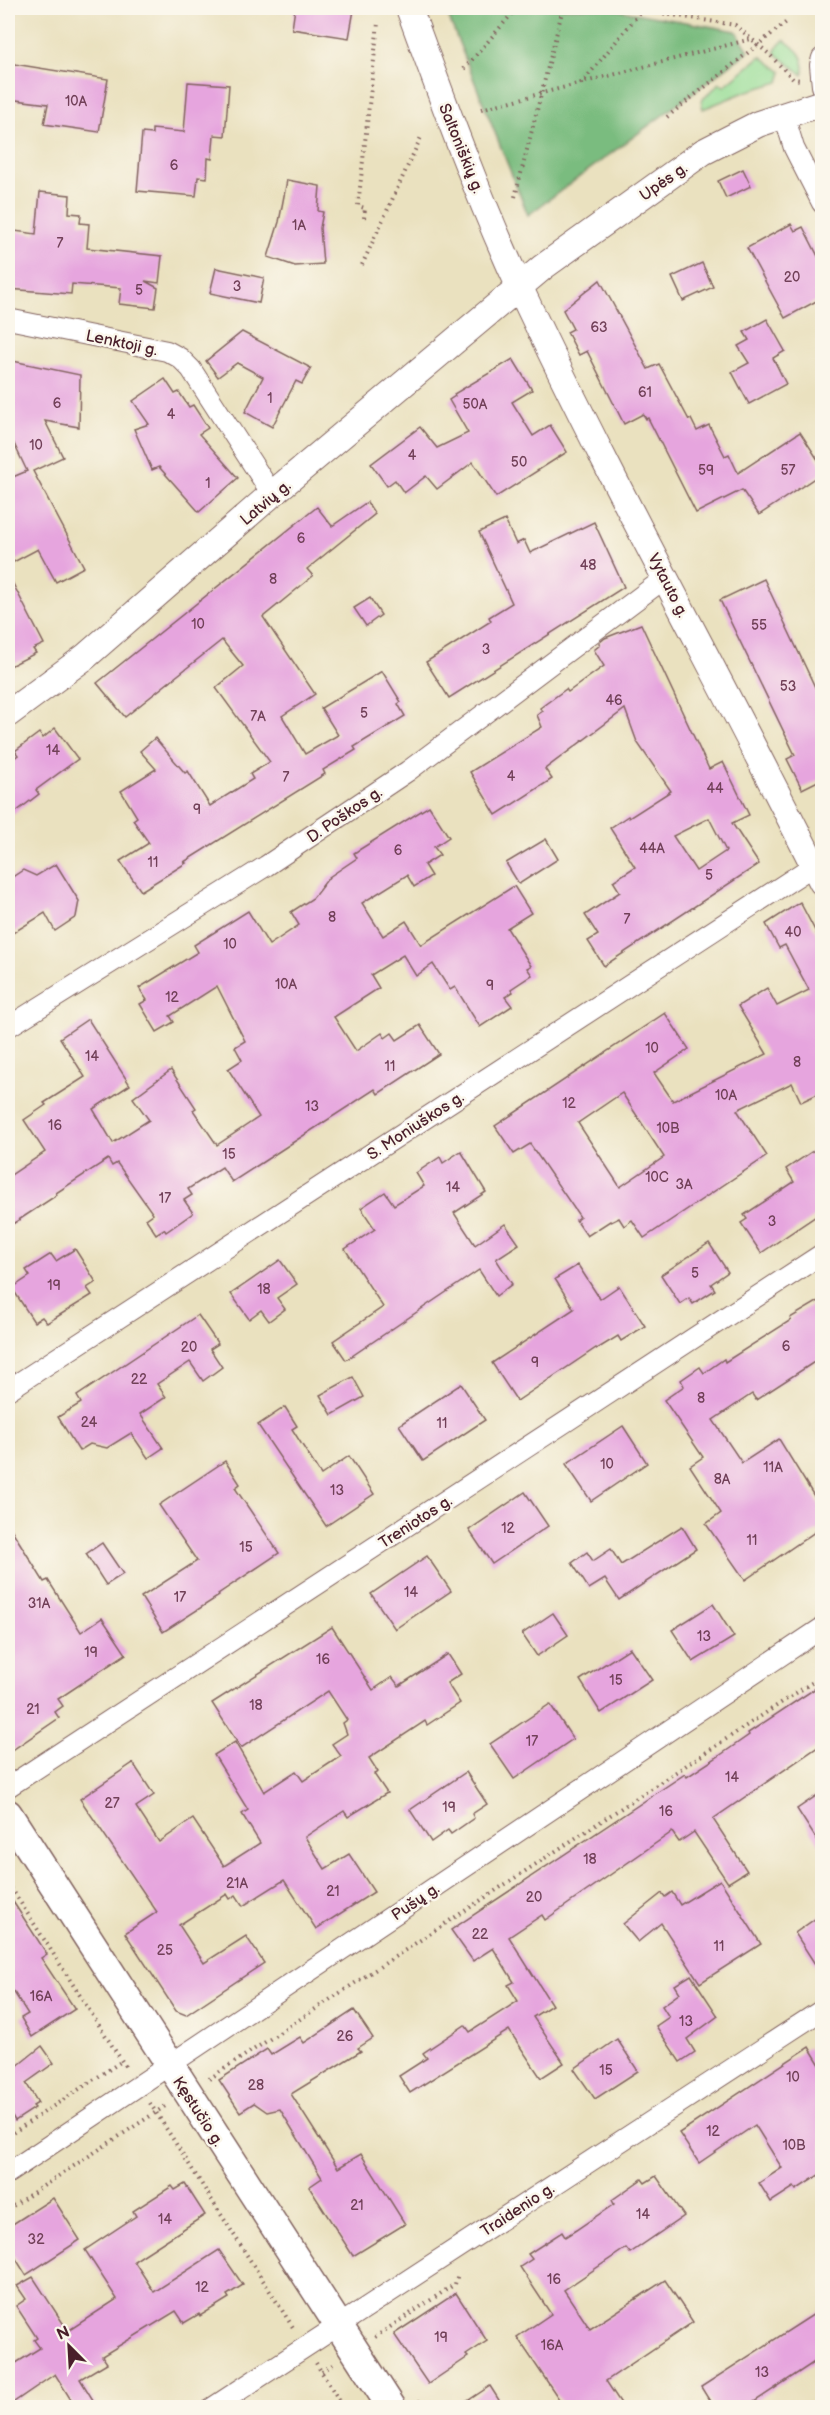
<svg xmlns="http://www.w3.org/2000/svg" width="830" height="2415" viewBox="0 0 830 2415" font-family="'Balsamiq Sans',sans-serif">
<style>
.green{fill:#98dd96;stroke:#717e60;stroke-width:1.5}
.forest{fill:#7abc7f;stroke:#626e55;stroke-width:1.5}
.building{fill:#e6a5de;fill-rule:evenodd}
.lines{fill:none;stroke-linecap:round;stroke-linejoin:round}
.minor-casing{stroke:#82635f;stroke-width:22}
.tertiary-casing{stroke:#82635f;stroke-width:28}
.secondary-casing{stroke:#82635f;stroke-width:31}
.path{stroke:#82635f;stroke-width:4;stroke-dasharray:1.5 4.5;stroke-linecap:butt}
.minor{stroke:#fff;stroke-width:20}
.tertiary{stroke:#fff;stroke-width:26}
.secondary{stroke:#fff;stroke-width:28}
.labels{text-anchor:middle;stroke-width:5;stroke-linejoin:round;paint-order:stroke}
.number-label{font-size:14px;fill:#714058}
.street-label{font-size:16px;fill:#4a1f2b;stroke:#fbf7ec}
</style>
<rect width="100%" height="100%" fill="#fbf7ec"/>
<filter id="ink" filterUnits="userSpaceOnUse"><feTurbulence type="fractalNoise" baseFrequency=".0167" numOctaves="2"/><feDisplacementMap in="SourceGraphic" scale="12" xChannelSelector="R" yChannelSelector="G"/><feConvolveMatrix kernelMatrix="1 2 1 2 8 2 1 2 1" color-interpolation-filters="sRGB"/></filter>
<filter id="wash" filterUnits="userSpaceOnUse"><feTurbulence type="fractalNoise" baseFrequency=".008" numOctaves="4" result="noise"/><feDisplacementMap in="SourceGraphic" scale="24" xChannelSelector="R" yChannelSelector="G"/><feGaussianBlur stdDeviation="1.35" result="paint"/><feColorMatrix in="noise" values="0 0 0 0 0 0 0 0 0 0 0 0 0 0 0 0 0 1.4 0 .05"/><feComposite in="paint" operator="in"/></filter>
<g filter="url(#wash)">
<rect width="100%" height="100%" fill="#eae1bf"/>
<g class="green">
<path d="M784,40C797,49 807,58 803,75L775,53L776,48Z"/>
<path d="M761,56L782,72L779,82L745,92L703,109L701,101L720,83L724,86Z"/>
</g>
<path class="forest" d="M445,8H606L736,31L749,51L528,215Z"/>
<g id="blocks">
<g class="building">
<path d="M295,8H349L354,10L349,38L292,29Z"/>
<path d="M8,63L108,79L99,132L44,124L48,104L8,99Z"/>
<path d="M188,82L229,85L225,136L214,135L212,159L208,158L207,178L198,177L196,196L137,191L142,133L152,134V129L184,132Z"/>
<path d="M743,169L751,186L726,198L718,181Z"/>
<path d="M287,180L320,186L318,211L323,212L320,228L323,264L295,266L268,257L279,222Z"/>
<path d="M40,192L70,195L69,213L81,214L80,223L89,224L87,248L162,256L159,283L145,281L158,288L155,308L119,304L121,288L72,284L71,294L8,289V230L36,234Z"/>
<path d="M791,224L795,231L803,227L822,264V298L785,318L747,248Z"/>
<path d="M702,263L713,287L683,301L672,277Z"/>
<path d="M216,268L264,278L259,303L210,293Z"/>
<path d="M600,280L648,369L659,364L689,420L691,419L697,431L709,425L725,456L729,454L738,473L800,432L822,466V473L759,515L742,490L696,513L648,418L646,419L643,414L624,424L587,351L579,355L567,332L573,329L563,310Z"/>
<path d="M767,319L785,351L773,358L786,384L749,404L732,372L749,363L738,346L749,340L744,332Z"/>
<path d="M242,332L311,368L302,384L296,381L272,427L245,412L263,377L237,363L218,377L206,361Z"/>
<path d="M513,359L532,390L512,402L533,436L550,425L567,452L496,497L473,462L437,489L426,476L404,493L395,480L387,486L371,464L420,427L437,448L468,433L449,400L455,396L454,394Z"/>
<path d="M8,360L80,375L79,427L45,421L63,457L33,471L84,567L56,582L38,549L8,565V479L27,471L8,431Z"/>
<path d="M165,379L175,394L179,392L189,407L193,405L208,428L199,434L238,478L199,512L159,467L152,470L134,429L149,424L133,401Z"/>
<path d="M367,502L375,514L307,569L313,576L263,617L315,694L282,716L305,754L338,735L321,708L382,671L401,702L398,704L405,716L354,747L356,750L323,770L325,774L184,862L186,863L141,891L120,861L149,843L133,820L137,817L121,791L156,769L140,751L155,738L185,773L188,771L210,806L253,779L250,774L270,762L216,688L243,666L222,640L125,717L97,683L317,507L332,526Z"/>
<path d="M505,520L516,544L524,540L530,553L594,522L624,587L449,698L426,662L491,621L489,617L512,603L479,532Z"/>
<path d="M8,574L44,644L33,649L36,653L8,667Z"/>
<path d="M764,579L822,702V779L802,789L787,759L795,755L720,600Z"/>
<path d="M370,598L381,615L366,626L354,608Z"/>
<path d="M641,624L709,769L723,762L749,815L732,823L759,864L604,966L588,941L598,935L585,915L620,892L613,881L635,867L610,828L628,816L629,818L671,791L637,742L625,709L545,769L552,779L496,815L470,772L542,727L537,715L543,711L540,708L566,689L568,692L604,666L594,650L600,645L599,643L605,638ZM709,818L726,851L696,871L673,836Z"/>
<path d="M55,728L78,759L36,790L39,794L8,818V763L18,755L15,751L39,733L43,738Z"/>
<path d="M429,806L449,837L434,847L440,855L424,865L431,876L414,887L407,875L362,903L383,936L406,921L421,945L514,886L531,913L507,928L531,966L527,968L532,975L511,989L513,992L505,997L512,1006L480,1027L455,987L450,990L433,964L416,976L403,955L371,975L379,988L334,1017L356,1051L382,1033L385,1038L392,1033L397,1040L420,1025L439,1054L378,1094L375,1089L232,1182L222,1167L188,1189L192,1195L184,1200L193,1213L166,1232L164,1229L156,1234L146,1219L153,1214L117,1163L112,1166L108,1159L56,1193L57,1195L8,1227V1177L45,1152L24,1120L46,1105L44,1103L85,1077L60,1038L88,1019L130,1085L93,1109L113,1143L149,1120L133,1098L171,1070L196,1108L193,1110L217,1145L259,1117L228,1069L242,1060L235,1047L245,1041L217,986L170,1016L174,1022L157,1032L140,1004L147,1000L139,988L198,952L194,945L248,911L269,945L299,925L291,912L313,898L329,877L357,858L354,853Z"/>
<path d="M546,839L558,859L519,884L506,863Z"/>
<path d="M56,864L79,901L76,917L55,931L45,913L8,936V880L23,870L36,876Z"/>
<path d="M800,902L822,944V1092L801,1102L792,1083L737,1110L767,1156L644,1238L632,1220L624,1226L619,1218L611,1222L610,1221L587,1236L576,1220L580,1217L530,1144L514,1154L495,1126L665,1013L689,1049L654,1073L673,1101L767,1054L738,1006L767,988L777,1006L809,990L785,945L779,948L766,924ZM622,1093L664,1157L620,1187L578,1123Z"/>
<path d="M822,1145V1212L761,1253L741,1223L747,1219L744,1215L794,1182L786,1169Z"/>
<path d="M461,1151L486,1192L454,1213L475,1245L505,1224L519,1244L496,1259L512,1284L496,1296L479,1270L346,1360L333,1341L383,1307L345,1249L375,1229L361,1208L385,1192L394,1205L424,1186L416,1173L440,1157L443,1163Z"/>
<path d="M709,1243L728,1272L711,1284L715,1290L693,1304L689,1298L680,1304L661,1275Z"/>
<path d="M75,1249L96,1282L87,1288L92,1295L47,1323L42,1317L34,1322L12,1288L30,1276L26,1270L51,1254L56,1261Z"/>
<path d="M280,1260L297,1284L277,1298L285,1309L269,1321L261,1310L249,1319L231,1294Z"/>
<path d="M578,1265L600,1299L619,1286L645,1326L621,1341L618,1336L597,1349L596,1348L517,1401L492,1363L574,1309L555,1279Z"/>
<path d="M822,1299V1357L756,1400L752,1394L713,1420L742,1463L779,1439L822,1509V1527L745,1580L706,1524L721,1513L690,1466L703,1457L664,1400L684,1386L681,1380L700,1367L704,1373L724,1359L725,1362L791,1320L790,1318Z"/>
<path d="M198,1315L218,1344L210,1349L222,1367L203,1381L190,1362L157,1384L166,1397L140,1414L163,1448L148,1458L131,1433L107,1448L90,1444L79,1451L58,1417L81,1403L77,1396Z"/>
<path d="M353,1377L364,1397L332,1415L320,1395Z"/>
<path d="M461,1384L485,1420L423,1461L399,1425Z"/>
<path d="M285,1407L297,1426L292,1429L321,1475L349,1456L374,1494L326,1526L258,1425Z"/>
<path d="M623,1426L647,1463L591,1501L566,1464Z"/>
<path d="M225,1461L240,1484L235,1488L279,1553L218,1594L219,1596L163,1632L141,1597L197,1561L159,1505Z"/>
<path d="M525,1492L548,1526L492,1564L469,1530Z"/>
<path d="M8,1524L44,1582L48,1580L81,1632L102,1618L126,1654L58,1699L63,1706L55,1712L59,1718L8,1753Z"/>
<path d="M682,1526L696,1549L619,1600L605,1579L589,1589L572,1563L587,1552L593,1561L611,1549L621,1565Z"/>
<path d="M102,1543L123,1574L106,1585L86,1554Z"/>
<path d="M427,1556L451,1591L395,1629L371,1594Z"/>
<path d="M713,1604L734,1637L693,1662L672,1630Z"/>
<path d="M553,1613L568,1635L537,1656L522,1634Z"/>
<path d="M332,1627L373,1690L392,1677L399,1686L448,1654L461,1674L447,1683L460,1703L427,1725L425,1721L369,1758L378,1772L374,1774L387,1793L348,1817L344,1811L305,1837L325,1869L349,1854L374,1892L316,1929L284,1880L243,1906L236,1895L230,1899L227,1894L179,1925L204,1963L246,1936L264,1963L186,2015L176,2011L125,1933L157,1912L80,1799L133,1763L154,1795L136,1807L159,1842L193,1819L224,1866L260,1843L242,1814L248,1810L214,1755L235,1742L264,1792L296,1771L303,1781L341,1756L332,1744L347,1734L343,1723L347,1720L328,1691L241,1748L212,1703Z"/>
<path d="M630,1648L652,1680L601,1713L580,1680Z"/>
<path d="M822,1684V1744L713,1819L747,1871L728,1883L694,1832L679,1842L672,1832L545,1920L542,1915L509,1937L552,2005L533,2017L564,2063L541,2078L509,2030L410,2093L399,2076L427,2058L423,2053L465,2025L470,2032L518,2001L508,1985L514,1982L493,1948L473,1961L451,1930L685,1774L687,1777L719,1756L749,1735L748,1733Z"/>
<path d="M550,1704L573,1739L514,1779L490,1744Z"/>
<path d="M466,1772L487,1804L472,1814L474,1818L451,1834L448,1830L431,1842L410,1810Z"/>
<path d="M822,1792V1848L797,1809Z"/>
<path d="M720,1880L761,1944L700,1983L661,1923L638,1942L623,1924L662,1893L665,1897L672,1892L680,1905Z"/>
<path d="M8,1894L47,1954L41,1958L75,2009L32,2037L21,2018L28,2014L8,1983Z"/>
<path d="M822,1914V1975L795,1933Z"/>
<path d="M691,1975L718,2016L687,2039L695,2052L680,2062L656,2026L669,2017L662,2006L680,1993L675,1985Z"/>
<path d="M354,2010L373,2038L358,2048L361,2051L291,2094L338,2168L361,2154L405,2224L353,2256L309,2187L322,2178L280,2109L267,2112L254,2103L240,2112L219,2080L267,2049L271,2055L300,2037L304,2043Z"/>
<path d="M617,2039L638,2071L595,2099L574,2069Z"/>
<path d="M42,2046L54,2063L26,2083L38,2103L33,2106L35,2108L15,2121L8,2109V2054L16,2067Z"/>
<path d="M809,2047L822,2068V2173L796,2190L794,2187L771,2202L759,2183L782,2168L755,2125L699,2163L679,2133Z"/>
<path d="M656,2176L684,2216L630,2253L626,2248L564,2290L590,2329L665,2280L693,2322L606,2381L624,2408H565L517,2337L551,2314L520,2267L532,2259L528,2254L562,2232L565,2237L576,2230L614,2204L612,2200L642,2179L645,2183Z"/>
<path d="M185,2184L205,2215L134,2261L154,2292L219,2250L243,2285L227,2295L229,2298L200,2316L199,2314L184,2323L176,2311L102,2356L107,2363L80,2379L98,2408H76L55,2374L8,2406V2368L40,2348L34,2340L37,2338L16,2306L26,2299L17,2286L33,2277L68,2331L117,2299L85,2250L136,2216L133,2211L172,2186L175,2190Z"/>
<path d="M53,2198L80,2240L26,2275L8,2246V2227Z"/>
<path d="M456,2293L487,2341L466,2355L468,2357L428,2384L394,2334Z"/>
<path d="M822,2309V2357L745,2408H714L701,2387Z"/>
<path d="M490,2386L504,2408H457Z"/>
</g>
</g>
</g>
<g filter="url(#ink)">
<use href="#blocks" fill-opacity="0" stroke="#82635f" stroke-width="1.5"/>
<g class="lines">
<g class="minor-casing">
<g id="minor">
<path d="M822,58L820,65L822,86"/>
<path d="M784,115L794,148L822,203"/>
<path d="M8,319L167,351L180,358L191,369L272,494"/>
<path d="M8,1027L266,866L408,771L665,578"/>
<path d="M8,1390L822,860"/>
<path d="M8,1787L822,1254"/>
<path d="M8,2173L822,1628"/>
<path d="M212,2408L822,2010"/>
</g>
</g>
<g class="tertiary-casing">
<g id="tertiary">
<path d="M409,8C443,101 478,197 520,288C614,489 723,683 822,882"/>
<path d="M8,714L85,657L272,494L543,267L703,152L758,124L822,103"/>
</g>
</g>
<g class="secondary-casing">
<path id="secondary" d="M8,1814L392,2408"/>
</g>
<g class="path">
<path d="M628,8L735,25L769,54L793,79L801,80"/>
<path d="M464,69L517,8"/>
<path d="M581,84L642,10"/>
<path d="M481,109L751,39"/>
<path d="M667,117L789,20"/>
<path d="M515,197L563,8"/>
<path d="M364,218L365,208L358,206L378,23"/>
<path d="M362,265L422,135"/>
<path d="M8,1883L127,2069"/>
<path d="M209,2079L822,1676"/>
<path d="M150,2103L294,2329"/>
<path d="M8,2136L122,2061"/>
<path d="M8,2209L167,2105"/>
<path d="M375,2337L455,2284L458,2274"/>
<path d="M316,2363L344,2408"/>
<path d="M322,2372L333,2364"/>
<path d="M418,2400L423,2408"/>
</g>
<use href="#minor" class="minor"/>
<use href="#tertiary" class="tertiary"/>
<use href="#secondary" class="secondary"/>
</g>
</g>
<g class="labels">
<g class="number-label">
<text x="76" y="106">10A</text>
<text x="174" y="170">6</text>
<text x="299" y="230">1A</text>
<text x="60" y="248">7</text>
<text x="792" y="282">20</text>
<text x="237" y="291">3</text>
<text x="139" y="295">5</text>
<text x="599" y="332">63</text>
<text x="645" y="397">61</text>
<text x="270" y="403">1</text>
<text x="57" y="408">6</text>
<text x="475" y="409">50A</text>
<text x="171" y="419">4</text>
<text x="36" y="450">10</text>
<text x="412" y="460">4</text>
<text x="519" y="467">50</text>
<text x="706" y="475">59</text>
<text x="788" y="475">57</text>
<text x="208" y="488">1</text>
<text x="301" y="543">6</text>
<text x="588" y="570">48</text>
<text x="273" y="584">8</text>
<text x="198" y="629">10</text>
<text x="759" y="630">55</text>
<text x="486" y="654">3</text>
<text x="788" y="691">53</text>
<text x="614" y="705">46</text>
<text x="364" y="718">5</text>
<text x="258" y="721">7A</text>
<text x="53" y="755">14</text>
<text x="511" y="781">4</text>
<text x="286" y="782">7</text>
<text x="715" y="793">44</text>
<text x="197" y="814">9</text>
<text x="652" y="853">44A</text>
<text x="398" y="855">6</text>
<text x="153" y="867">11</text>
<text x="709" y="880">5</text>
<text x="332" y="922">8</text>
<text x="627" y="924">7</text>
<text x="793" y="937">40</text>
<text x="230" y="949">10</text>
<text x="286" y="989">10A</text>
<text x="490" y="990">9</text>
<text x="172" y="1002">12</text>
<text x="652" y="1053">10</text>
<text x="92" y="1061">14</text>
<text x="797" y="1067">8</text>
<text x="390" y="1071">11</text>
<text x="726" y="1100">10A</text>
<text x="569" y="1108">12</text>
<text x="312" y="1111">13</text>
<text x="55" y="1130">16</text>
<text x="668" y="1133">10B</text>
<text x="229" y="1159">15</text>
<text x="657" y="1182">10C</text>
<text x="684" y="1189">3A</text>
<text x="453" y="1192">14</text>
<text x="165" y="1203">17</text>
<text x="772" y="1226">3</text>
<text x="695" y="1278">5</text>
<text x="54" y="1290">19</text>
<text x="264" y="1294">18</text>
<text x="786" y="1351">6</text>
<text x="189" y="1352">20</text>
<text x="535" y="1367">9</text>
<text x="139" y="1384">22</text>
<text x="701" y="1403">8</text>
<text x="89" y="1427">24</text>
<text x="442" y="1428">11</text>
<text x="607" y="1469">10</text>
<text x="773" y="1472">11A</text>
<text x="722" y="1484">8A</text>
<text x="337" y="1495">13</text>
<text x="508" y="1533">12</text>
<text x="752" y="1545">11</text>
<text x="246" y="1552">15</text>
<text x="411" y="1597">14</text>
<text x="180" y="1602">17</text>
<text x="39" y="1608">31A</text>
<text x="704" y="1641">13</text>
<text x="91" y="1657">19</text>
<text x="323" y="1664">16</text>
<text x="616" y="1685">15</text>
<text x="256" y="1710">18</text>
<text x="33" y="1714">21</text>
<text x="532" y="1746">17</text>
<text x="732" y="1782">14</text>
<text x="112" y="1808">27</text>
<text x="449" y="1812">19</text>
<text x="666" y="1816">16</text>
<text x="590" y="1864">18</text>
<text x="237" y="1888">21A</text>
<text x="333" y="1896">21</text>
<text x="534" y="1902">20</text>
<text x="480" y="1939">22</text>
<text x="719" y="1951">11</text>
<text x="165" y="1955">25</text>
<text x="41" y="2001">16A</text>
<text x="686" y="2026">13</text>
<text x="345" y="2041">26</text>
<text x="606" y="2075">15</text>
<text x="793" y="2082">10</text>
<text x="256" y="2090">28</text>
<text x="713" y="2136">12</text>
<text x="794" y="2150">10B</text>
<text x="357" y="2210">21</text>
<text x="643" y="2219">14</text>
<text x="165" y="2224">14</text>
<text x="36" y="2244">32</text>
<text x="554" y="2284">16</text>
<text x="202" y="2292">12</text>
<text x="441" y="2342">19</text>
<text x="552" y="2350">16A</text>
<text x="762" y="2377">13</text>
</g>
<g class="street-label">
<text transform="translate(462 148) rotate(68)" y="6">Saltoniškių g.</text>
<text transform="translate(663 181) rotate(-35)" y="6">Upės g.</text>
<text transform="translate(122 342) rotate(12)" y="6">Lenktoji g.</text>
<text transform="translate(265 502) rotate(-40)" y="6">Latvių g.</text>
<text transform="translate(669 585) rotate(63)" y="6">Vytauto g.</text>
<text transform="translate(344 814) rotate(-34)" y="6">D. Poškos g.</text>
<text transform="translate(415 1125) rotate(-33)" y="6">S. Moniuškos g.</text>
<text transform="translate(415 1521) rotate(-33)" y="6">Treniotos g.</text>
<text transform="translate(415 1901) rotate(-34)" y="6">Pušų g.</text>
<text transform="translate(199 2111) rotate(57)" y="6">Kęstučio g.</text>
<text transform="translate(517 2209) rotate(-33)" y="6">Traidenio g.</text>
</g>
</g>
<rect width="830" height="2415" fill="none" stroke="#fbf7ec" stroke-width="30"/>
<g transform="translate(69 2346) rotate(336)" stroke="#fbf7ec" stroke-width="4.5" paint-order="stroke">
<path d="M0-4.5L10 22L0 15L-10 22Z" fill="#4a1f2b"/>
<text y="-9" font-size="16" font-weight="bold" text-anchor="middle" fill="#4a1f2b">N</text>
</g>
</svg>
